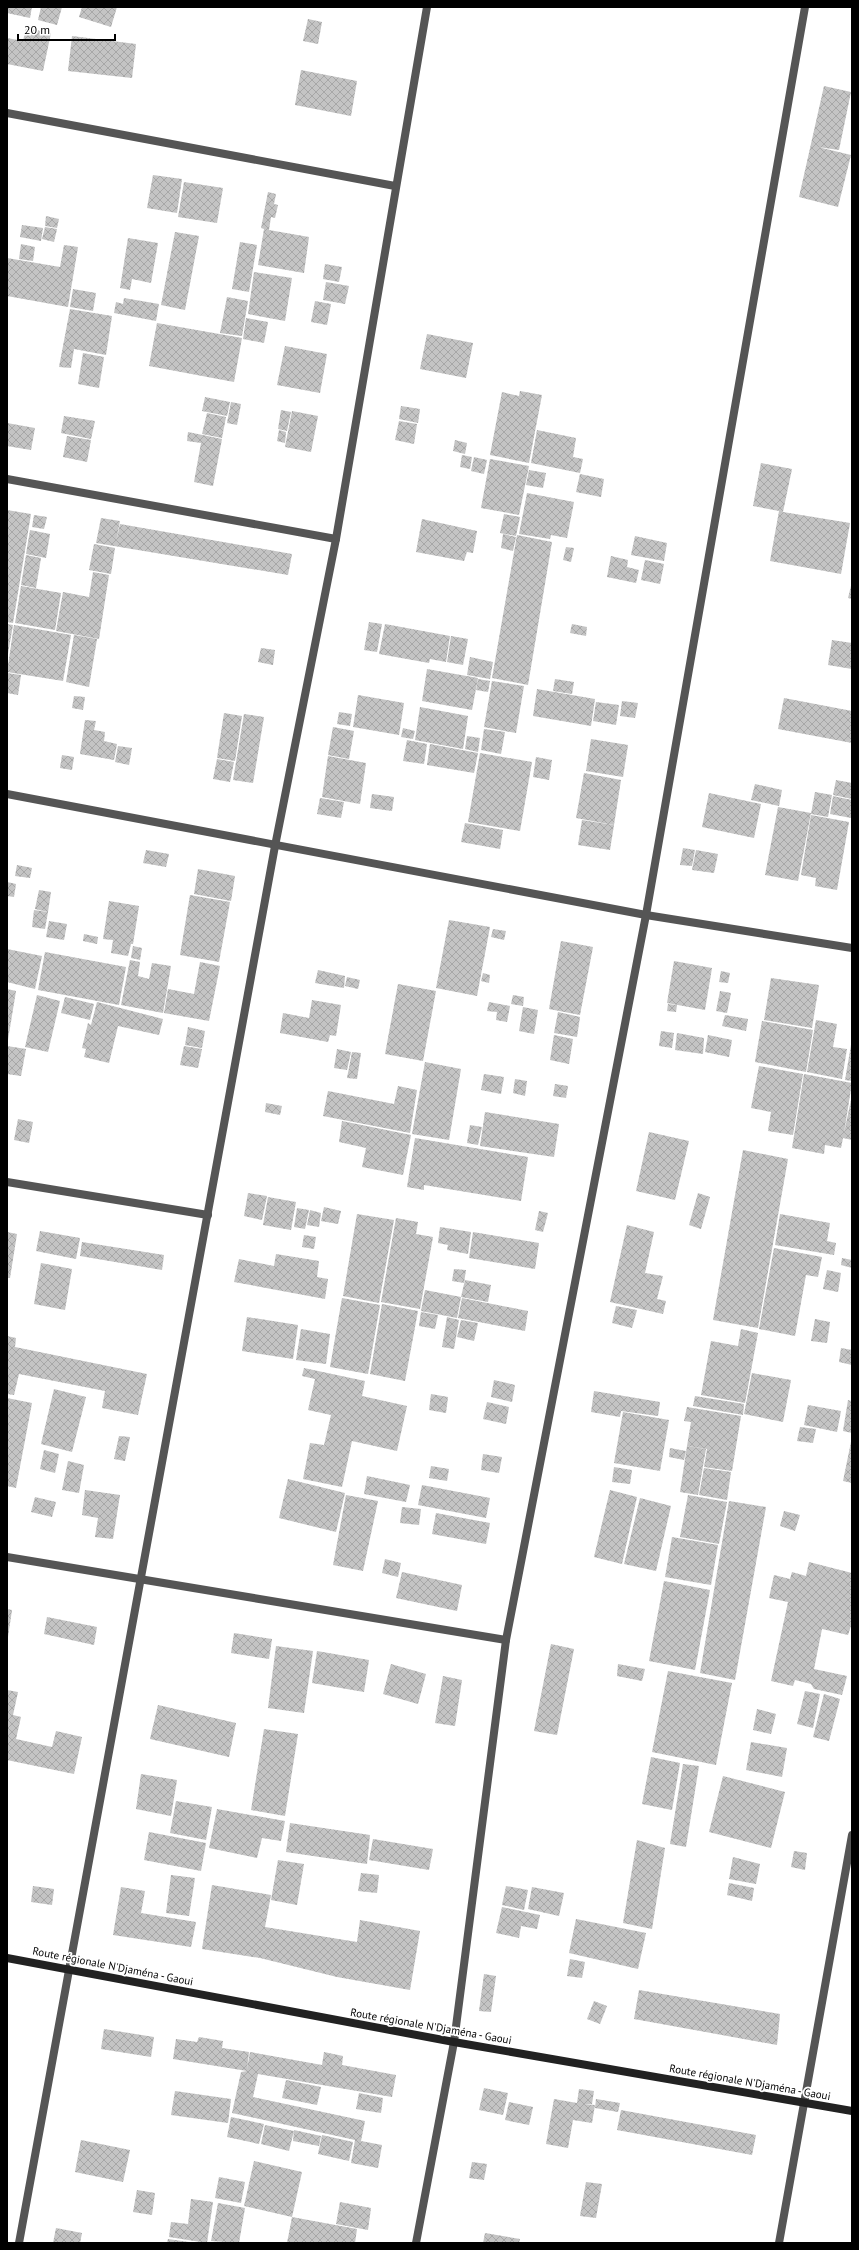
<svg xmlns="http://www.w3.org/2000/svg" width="859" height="2250" viewBox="0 0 859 2250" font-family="'PT Sans',sans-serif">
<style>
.building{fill:url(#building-cross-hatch)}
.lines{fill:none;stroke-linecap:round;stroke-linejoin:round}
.street{stroke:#555;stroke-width:8}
.secondary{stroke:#222;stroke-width:8}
.labels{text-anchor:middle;stroke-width:3.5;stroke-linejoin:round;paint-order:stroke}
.street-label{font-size:11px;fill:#000;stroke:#fff}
</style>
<defs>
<pattern id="building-cross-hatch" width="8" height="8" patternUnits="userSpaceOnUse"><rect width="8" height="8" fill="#c4c4c4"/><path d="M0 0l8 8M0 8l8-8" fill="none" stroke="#a7a7a7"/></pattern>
</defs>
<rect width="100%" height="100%" fill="#fff"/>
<g class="building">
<path d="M7,7H32L30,18L7,13Z"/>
<path d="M41,7H62L57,25L38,20Z"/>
<path d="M82,7H117L111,27L79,17Z"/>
<path d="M308,19L322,22L318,44L303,41Z"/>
<path d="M26,28L51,33L43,71L7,64V38L23,41Z"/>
<path d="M72,36L136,44L132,78L68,71Z"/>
<path d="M301,70L357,81L351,116L295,105Z"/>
<path d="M824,86L851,92L839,150L818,147L851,155L838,207L799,197Z"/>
<path d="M153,175L182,179L177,213L147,208Z"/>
<path d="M184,182L223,188L217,223L178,217Z"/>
<path d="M268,192L276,194L274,204L278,205L275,218L271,217L269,230L309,237L304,273L258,265L264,229L261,228Z"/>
<path d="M46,216L59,219L57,228L45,226Z"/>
<path d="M22,225L43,228L41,241L20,237Z"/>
<path d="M45,227L57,229L54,242L42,239Z"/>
<path d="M175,232L199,236L185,310L161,305Z"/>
<path d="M128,238L158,243L151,283L132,279L130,290L120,288Z"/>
<path d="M240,242L257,245L249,292L232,289Z"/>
<path d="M21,244L35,247L33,261L19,259Z"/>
<path d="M64,245L78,247L68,307L7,296V258L60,267Z"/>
<path d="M325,264L342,267L339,282L323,279Z"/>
<path d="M254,272L292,278L285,321L248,314Z"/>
<path d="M326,282L349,286L345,304L323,300Z"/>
<path d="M73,289L96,293L93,311L70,307Z"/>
<path d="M227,297L248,301L242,336L220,333Z"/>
<path d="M124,298L159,304L156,321L114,313L116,302L123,304Z"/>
<path d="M315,301L331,304L327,325L311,322Z"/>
<path d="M70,309L112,316L106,355L74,349L71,368L59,367Z"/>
<path d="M246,318L268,322L264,343L243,339Z"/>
<path d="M157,323L242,338L234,382L149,366Z"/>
<path d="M427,334L473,343L466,378L420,369Z"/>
<path d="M285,346L327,354L320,393L277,385Z"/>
<path d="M83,353L104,357L99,388L78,384Z"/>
<path d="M520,391L542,395L529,463L490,455L502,392L519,396Z"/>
<path d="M205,397L230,402L227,416L202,411Z"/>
<path d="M231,402L241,404L237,425L227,423Z"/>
<path d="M401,406L420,409L418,423L399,419Z"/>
<path d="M281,410L291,412L287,431L278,429Z"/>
<path d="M292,411L318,416L311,452L285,447Z"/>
<path d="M207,413L226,417L222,438L202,434Z"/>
<path d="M64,416L95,421L91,439L61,433Z"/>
<path d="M399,421L417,424L414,444L395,440Z"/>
<path d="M7,423L35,428L31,450L7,446Z"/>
<path d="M279,430L286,432L285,443L277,441Z"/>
<path d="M537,430L576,438L573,457L583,459L580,473L531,463Z"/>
<path d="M188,432L222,439L213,486L194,482L201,443L187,441Z"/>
<path d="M67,436L91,440L87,462L63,457Z"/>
<path d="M455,440L467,443L465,454L453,451Z"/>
<path d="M462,455L472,457L470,469L460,467Z"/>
<path d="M474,457L487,460L484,474L471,471Z"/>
<path d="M490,459L529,466L519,515L481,508Z"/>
<path d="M761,463L792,469L783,512L850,523L841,574L770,561L779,511L753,506Z"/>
<path d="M529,470L546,473L543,488L526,485Z"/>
<path d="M580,474L604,479L601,497L576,492Z"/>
<path d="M527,493L574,502L567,538L551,535L550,539L519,534Z"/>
<path d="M7,510L31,514L13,623L7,622Z"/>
<path d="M504,514L520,517L516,536L500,533Z"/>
<path d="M34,515L47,517L44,529L32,527Z"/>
<path d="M101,518L120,521L116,542L120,524L292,554L288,575L96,543Z"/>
<path d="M422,519L477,531L473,553L467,552L464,561L416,552Z"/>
<path d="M30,530L50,534L46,558L26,554Z"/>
<path d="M503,534L516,537L513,551L501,548Z"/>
<path d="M517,535L552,542L528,685L492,678Z"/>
<path d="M635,536L667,543L664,561L631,555Z"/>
<path d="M94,544L115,548L111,574L89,570Z"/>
<path d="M566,547L574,548L571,562L563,560Z"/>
<path d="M26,555L41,558L36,588L21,585Z"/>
<path d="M611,556L628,560L627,567L639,570L636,583L607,577Z"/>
<path d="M645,560L664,564L660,584L641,580Z"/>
<path d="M93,572L109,575L99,639L56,631L63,592L89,597Z"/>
<path d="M852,582V599L848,598Z"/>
<path d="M21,586L61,593L55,630L15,623Z"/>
<path d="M369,622L382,624L377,652L364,650Z"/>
<path d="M7,624L13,625L8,654H7Z"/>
<path d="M385,624L450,636L446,662L430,659L429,663L379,654Z"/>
<path d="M572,624L587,627L586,636L570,633Z"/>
<path d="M14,625L71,635L63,681L7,672Z"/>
<path d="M74,635L97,639L89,687L66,682Z"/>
<path d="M451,636L468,639L463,665L447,662Z"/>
<path d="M832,640L852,643V669L828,665Z"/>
<path d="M261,648L275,650L273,665L258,662Z"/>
<path d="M470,657L493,662L490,679L467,675Z"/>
<path d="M427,669L478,678L472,710L422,701Z"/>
<path d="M7,673L21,675L18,695L7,693Z"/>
<path d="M478,679L490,681L488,692L476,690Z"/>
<path d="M555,679L574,682L572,694L553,691Z"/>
<path d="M492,681L524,686L516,733L484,727Z"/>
<path d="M537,689L595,699L591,726L533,716Z"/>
<path d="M358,695L404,703L399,735L353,727Z"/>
<path d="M74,696L85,697L83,710L72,708Z"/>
<path d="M784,698L852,711V743L778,729Z"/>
<path d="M622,701L638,703L635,718L620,716Z"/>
<path d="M596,702L619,705L616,725L593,721Z"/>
<path d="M420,707L468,716L463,749L415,740Z"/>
<path d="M339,712L352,714L350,726L337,724Z"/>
<path d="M224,713L242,716L235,761L217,758Z"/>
<path d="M244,714L264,717L253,783L233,780Z"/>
<path d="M85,720L96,721L94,730L105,732L104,741L117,744L114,760L80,754Z"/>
<path d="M333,727L354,731L349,759L328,755Z"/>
<path d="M403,728L415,731L413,739L401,737Z"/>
<path d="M484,729L505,732L501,754L481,750Z"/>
<path d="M467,736L480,738L478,752L465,749Z"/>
<path d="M591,739L628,745L623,777L586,771Z"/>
<path d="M407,740L427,744L424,764L403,761Z"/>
<path d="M430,744L478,753L474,773L427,765Z"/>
<path d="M118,746L132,748L129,765L115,762Z"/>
<path d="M480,753L532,762L520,831L468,822Z"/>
<path d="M62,755L74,757L72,770L60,768Z"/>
<path d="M328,756L366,763L360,804L322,797Z"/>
<path d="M536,757L552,760L549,780L533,777Z"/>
<path d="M217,759L234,762L230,782L213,779Z"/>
<path d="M584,773L621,780L614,825L576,818Z"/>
<path d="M836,780L852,783V799L833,795Z"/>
<path d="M755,784L782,790L779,806L751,800Z"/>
<path d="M815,792L832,795L828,817L811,814Z"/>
<path d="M709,793L761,804L754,838L702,827Z"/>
<path d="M372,794L394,797L392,811L370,808Z"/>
<path d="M833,796L852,800L851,818L830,814Z"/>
<path d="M320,798L344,802L341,818L317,814Z"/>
<path d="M778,807L811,813L798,881L765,875Z"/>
<path d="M811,815L849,822L837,890L815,886L816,878L801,875Z"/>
<path d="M582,820L614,825L610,850L578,845Z"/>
<path d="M465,823L503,830L500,849L461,842Z"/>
<path d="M683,848L695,850L692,866L680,865Z"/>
<path d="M146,850L169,854L166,867L143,863Z"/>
<path d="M696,850L718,854L714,873L692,870Z"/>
<path d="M17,865L32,868L30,878L15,876Z"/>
<path d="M198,869L235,876L231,901L194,894Z"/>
<path d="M7,882L16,884L14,897L7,896Z"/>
<path d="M39,890L51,892L48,912L35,909Z"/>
<path d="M190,895L230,902L219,962L180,955Z"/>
<path d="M109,901L139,906L133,944H131L128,956L111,953L113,940L103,939Z"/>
<path d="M34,910L48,912L45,929L32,927Z"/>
<path d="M449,920L490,927L477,996L436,988Z"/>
<path d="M49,921L67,924L64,940L46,937Z"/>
<path d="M493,929L506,931L504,940L491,937Z"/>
<path d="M84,934L98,937L97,944L83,941Z"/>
<path d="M561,941L593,947L580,1015L549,1009Z"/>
<path d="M133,946L142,948L140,960L131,958Z"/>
<path d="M7,949L42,956L35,989L7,982Z"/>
<path d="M45,952L126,967L119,1005L38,990Z"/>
<path d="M130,960L140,962L138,976L149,979L152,963L171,966L163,1013L121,1005Z"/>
<path d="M674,961L712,968L705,1010L667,1003Z"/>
<path d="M200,962L220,966L209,1021L164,1013L168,989L194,994Z"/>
<path d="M318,970L345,976L344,988L315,983Z"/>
<path d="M721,971L730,973L728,983L719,982Z"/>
<path d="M483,973L490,975L489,983L481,981Z"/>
<path d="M347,977L360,980L358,989L345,986Z"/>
<path d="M771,978L819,985L812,1028L764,1020Z"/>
<path d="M398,984L436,991L423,1061L385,1054Z"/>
<path d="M7,989L16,991L8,1040H7Z"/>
<path d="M720,991L731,993L727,1013L716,1011Z"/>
<path d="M37,995L60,1001L48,1052L25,1047Z"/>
<path d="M513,995L524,997L523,1006L511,1004Z"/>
<path d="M65,997L94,1004L90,1020L61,1013Z"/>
<path d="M312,1000L341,1005L336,1036L330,1035L328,1042L280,1033L283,1013L309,1018Z"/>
<path d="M97,1002L163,1019L159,1035L118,1026L109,1063L84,1057L86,1049L82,1048L88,1023L91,1025Z"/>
<path d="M489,1002L510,1006L507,1022L496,1020L497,1012L487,1011Z"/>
<path d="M668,1004L677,1005L676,1012L667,1011Z"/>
<path d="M523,1007L538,1010L534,1034L519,1031Z"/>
<path d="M558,1012L580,1017L577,1037L554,1033Z"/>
<path d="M725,1015L748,1019L746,1031L722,1026Z"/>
<path d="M816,1020L837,1024L833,1047L847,1049L842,1079L807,1072Z"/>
<path d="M762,1021L813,1030L806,1072L755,1062Z"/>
<path d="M188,1027L205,1031L202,1048L185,1045Z"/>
<path d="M661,1031L674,1033L672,1048L659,1046Z"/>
<path d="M677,1033L704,1038L703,1054L675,1050Z"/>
<path d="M554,1035L573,1039L569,1064L550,1060Z"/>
<path d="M708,1035L732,1040L729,1057L705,1052Z"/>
<path d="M851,1045H852V1081L845,1080Z"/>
<path d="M7,1046L26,1049L21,1076L7,1074Z"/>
<path d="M184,1046L202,1049L198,1068L180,1065Z"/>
<path d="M337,1049L351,1052L347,1070L334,1068Z"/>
<path d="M352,1052L361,1053L357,1079L347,1078Z"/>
<path d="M425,1062L461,1069L449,1140L412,1134Z"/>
<path d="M759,1066L803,1074L793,1135L768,1131L771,1112L751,1108Z"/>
<path d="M484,1074L504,1077L501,1094L481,1090Z"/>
<path d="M804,1074L852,1083L844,1133L852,1095V1140L843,1138L841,1148L825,1145L824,1154L792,1148Z"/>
<path d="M515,1079L527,1081L525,1096L513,1093Z"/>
<path d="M555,1084L568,1086L566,1098L553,1096Z"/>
<path d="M398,1086L417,1090L410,1133L323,1116L328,1091L394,1104Z"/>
<path d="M266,1103L282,1106L280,1115L265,1112Z"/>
<path d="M485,1112L559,1124L554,1157L480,1146Z"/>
<path d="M18,1119L33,1122L29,1143L14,1140Z"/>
<path d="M342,1121L411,1135L403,1175L362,1167L366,1148L339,1142Z"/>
<path d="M470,1125L482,1127L478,1145L467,1143Z"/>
<path d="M649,1132L689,1141L675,1200L636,1191Z"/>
<path d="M415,1138L528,1157L521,1201L424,1185V1190L407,1187Z"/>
<path d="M743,1150L788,1159L758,1328L713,1320Z"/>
<path d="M248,1193L267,1196L262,1220L244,1216Z"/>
<path d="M698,1193L710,1197L701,1229L689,1225Z"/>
<path d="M268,1197L296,1202L291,1230L263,1225Z"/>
<path d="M324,1207L341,1211L338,1224L321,1221Z"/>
<path d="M297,1208L309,1210L305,1229L294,1227Z"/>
<path d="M310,1210L321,1213L319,1227L307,1225Z"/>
<path d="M539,1211L548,1213L543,1232L535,1230Z"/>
<path d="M357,1214L394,1220L379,1303L343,1296Z"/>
<path d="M780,1214L830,1223L827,1241L836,1243L834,1255L775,1245Z"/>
<path d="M396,1218L418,1222L416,1234L433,1237L420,1309L381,1302Z"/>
<path d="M627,1225L654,1232L645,1273L663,1276L657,1299L666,1301L663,1314L610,1302Z"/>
<path d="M440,1227L471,1232L468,1254L447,1250L448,1245L438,1243Z"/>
<path d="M40,1231L80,1238L76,1259L36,1251Z"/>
<path d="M7,1232L17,1234L10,1278H7Z"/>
<path d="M473,1232L539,1243L535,1269L469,1258Z"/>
<path d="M304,1235L316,1237L314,1249L302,1247Z"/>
<path d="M82,1242L164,1255L162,1270L80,1256Z"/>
<path d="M774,1248L822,1257L818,1277L806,1275L795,1336L759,1329Z"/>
<path d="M276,1254L319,1261L317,1277L328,1279L325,1299L234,1282L239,1259L274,1266Z"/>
<path d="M842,1258L852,1260V1268L841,1265Z"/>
<path d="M41,1263L72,1269L65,1310L34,1304Z"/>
<path d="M454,1269L466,1270L464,1283L452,1281Z"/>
<path d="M827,1270L841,1273L838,1292L823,1289Z"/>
<path d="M465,1280L491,1285L488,1302L461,1297Z"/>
<path d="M425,1290L461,1297L457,1318L421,1311Z"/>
<path d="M342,1298L380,1305L368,1374L330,1367Z"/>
<path d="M462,1298L528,1311L525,1331L458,1318Z"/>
<path d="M382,1304L418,1311L405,1381L370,1374Z"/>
<path d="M616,1306L637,1310L632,1328L612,1323Z"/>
<path d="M421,1312L438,1315L435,1329L419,1326Z"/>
<path d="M247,1317L298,1325L293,1359L242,1351Z"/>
<path d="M447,1317L459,1320L454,1349L442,1347Z"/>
<path d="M815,1319L830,1322L827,1343L811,1341Z"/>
<path d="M461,1320L478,1323L474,1341L457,1337Z"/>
<path d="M301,1329L330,1334L326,1364L296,1360Z"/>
<path d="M741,1329L758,1333L745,1403L701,1395L711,1341L738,1346Z"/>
<path d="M7,1336L16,1338L15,1347L147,1374L138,1415L102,1408L105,1391L19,1374L14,1395L7,1394Z"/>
<path d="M841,1348L852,1350V1365L839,1362Z"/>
<path d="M304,1368L365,1381L362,1396L407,1406L397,1451L352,1441L342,1487L303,1479L310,1443L324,1445L331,1415L308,1410L315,1379L302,1376Z"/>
<path d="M752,1373L791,1380L783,1422L744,1414Z"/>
<path d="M494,1380L515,1385L512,1402L491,1397Z"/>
<path d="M54,1389L86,1397L72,1452L41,1444Z"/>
<path d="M594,1391L660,1402L658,1416L621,1411L620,1417L591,1412Z"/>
<path d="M431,1394L448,1397L446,1413L429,1410Z"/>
<path d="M695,1396L744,1404L743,1415L693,1406Z"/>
<path d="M7,1398L32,1403L16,1488L7,1486Z"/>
<path d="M848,1400L852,1401V1433L843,1431Z"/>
<path d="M487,1402L509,1407L506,1424L483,1419Z"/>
<path d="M808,1405L841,1411L837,1432L804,1425Z"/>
<path d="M687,1407L741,1416L732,1471L704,1467L707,1449L687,1446L691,1422L684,1421Z"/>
<path d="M623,1412L669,1420L660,1471L614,1463Z"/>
<path d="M800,1427L816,1429L813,1443L797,1441Z"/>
<path d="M119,1436L130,1437L125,1461L114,1459Z"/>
<path d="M852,1437V1483L843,1481Z"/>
<path d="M687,1446L706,1449L698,1495L680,1492Z"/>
<path d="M670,1448L686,1451L684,1460L669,1457Z"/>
<path d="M44,1450L59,1454L55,1473L40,1469Z"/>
<path d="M483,1454L502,1457L499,1473L481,1470Z"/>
<path d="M68,1461L84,1465L79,1493L62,1490Z"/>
<path d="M431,1466L449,1469L447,1481L429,1478Z"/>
<path d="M614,1467L632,1470L630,1484L612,1482Z"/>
<path d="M704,1468L731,1472L727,1500L699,1495Z"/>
<path d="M367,1476L410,1485L406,1502L364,1494Z"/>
<path d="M288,1479L345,1493L336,1532L279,1518Z"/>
<path d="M422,1485L490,1498L486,1518L418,1505Z"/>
<path d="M85,1490L120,1495L113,1539L95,1537L98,1518L82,1515Z"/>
<path d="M610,1490L637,1497L622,1564L594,1557Z"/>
<path d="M346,1495L378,1501L363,1571L333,1565Z"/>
<path d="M688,1495L727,1502L719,1544L680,1537Z"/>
<path d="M35,1497L56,1502L52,1517L31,1512Z"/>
<path d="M640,1498L671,1506L656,1571L624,1564Z"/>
<path d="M729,1501L766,1507L735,1680L700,1673Z"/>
<path d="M402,1507L421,1509L419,1525L400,1523Z"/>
<path d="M784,1511L800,1515L795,1531L780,1526Z"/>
<path d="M436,1513L490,1523L486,1544L432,1534Z"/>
<path d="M672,1537L718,1545L711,1585L665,1577Z"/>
<path d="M385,1559L401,1563L398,1577L382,1573Z"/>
<path d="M809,1562L852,1573V1623L848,1635L822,1629L814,1669L847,1676L842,1695L814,1689L811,1684L795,1680L793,1686L771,1681L788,1602L769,1598L774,1575L790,1579L792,1572L806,1576Z"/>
<path d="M402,1572L462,1585L457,1611L396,1598Z"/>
<path d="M664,1581L710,1590L695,1670L649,1661Z"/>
<path d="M7,1609L12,1610L8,1637H7Z"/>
<path d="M47,1617L97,1627L94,1645L44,1634Z"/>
<path d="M234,1633L272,1639L269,1659L231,1653Z"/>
<path d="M551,1644L574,1649L557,1735L534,1731Z"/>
<path d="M276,1646L313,1651L304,1713L268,1708Z"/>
<path d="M317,1651L369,1660L364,1692L312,1683Z"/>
<path d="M391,1664L426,1674L418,1704L383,1694Z"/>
<path d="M618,1664L645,1669L642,1681L617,1676Z"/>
<path d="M668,1671L732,1683L716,1765L652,1752Z"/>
<path d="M443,1676L462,1680L455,1726L435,1723Z"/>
<path d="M7,1690L18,1692L13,1715L21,1717L16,1739L52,1747L56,1731L82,1737L74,1774L7,1760Z"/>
<path d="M805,1691L820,1694L813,1728L797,1724Z"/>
<path d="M824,1694L840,1699L829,1741L813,1737Z"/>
<path d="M158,1705L236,1723L229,1757L150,1739Z"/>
<path d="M757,1709L776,1714L771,1734L753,1730Z"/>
<path d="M264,1729L298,1734L285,1816L251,1810Z"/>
<path d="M751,1742L787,1748L782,1777L746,1770Z"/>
<path d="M651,1757L680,1763L672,1810L642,1804Z"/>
<path d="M683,1764L699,1766L686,1847L670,1844Z"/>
<path d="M141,1774L177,1780L171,1816L136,1809Z"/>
<path d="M723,1776L785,1792L771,1848L709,1832Z"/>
<path d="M176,1801L212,1807L206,1840L170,1833Z"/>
<path d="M217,1809L285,1821L281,1841L262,1838L257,1858L209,1848Z"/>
<path d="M290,1823L370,1835L367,1864L286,1852Z"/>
<path d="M149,1832L206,1843L201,1871L144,1860Z"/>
<path d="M373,1839L433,1849L429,1870L369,1860Z"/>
<path d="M637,1840L665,1848L652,1929L623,1923Z"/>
<path d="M794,1851L807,1853L805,1870L791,1867Z"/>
<path d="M733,1857L760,1864L756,1884L729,1879Z"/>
<path d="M278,1860L304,1864L297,1905L271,1900Z"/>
<path d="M361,1873L379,1875L377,1893L358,1891Z"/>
<path d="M171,1875L195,1878L189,1916L166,1913Z"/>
<path d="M729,1883L754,1888L752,1901L727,1895Z"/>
<path d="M212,1885L271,1895L265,1927L357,1942L360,1920L420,1931L410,1990L337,1977L260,1958L202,1949Z"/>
<path d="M33,1886L54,1889L52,1905L31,1902Z"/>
<path d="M506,1886L528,1890L524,1910L502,1905Z"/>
<path d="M121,1887L145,1891L141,1913L196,1922L191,1947L113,1935Z"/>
<path d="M532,1887L564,1893L559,1916L528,1909Z"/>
<path d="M502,1907L540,1915L537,1929L521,1926L519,1938L496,1933Z"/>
<path d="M576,1919L646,1933L638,1969L569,1953Z"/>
<path d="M570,1959L585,1962L582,1978L567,1976Z"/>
<path d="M484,1974L496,1976L491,2012L479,2011Z"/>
<path d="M639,1990L780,2014L777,2045L634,2019Z"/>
<path d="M594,2001L607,2006L600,2024L587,2019Z"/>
<path d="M104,2029L154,2037L151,2057L101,2049Z"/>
<path d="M199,2037L223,2041L222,2048L249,2052L247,2069L250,2052L322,2065L324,2052L343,2056L342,2065L396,2075L392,2097L258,2074L253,2097L365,2121L361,2141L382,2145L378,2168L351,2163L355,2140L232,2113L241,2072L247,2071L173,2059L176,2039L197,2042Z"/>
<path d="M286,2080L321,2087L317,2105L282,2098Z"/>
<path d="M484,2088L508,2093L503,2115L479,2110Z"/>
<path d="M579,2089L594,2091L592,2104H584L595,2105L592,2123L573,2120L568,2148L546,2144L554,2099L577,2103Z"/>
<path d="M175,2091L231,2099L228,2123L171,2115Z"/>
<path d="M359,2093L383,2098L381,2113L356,2109Z"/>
<path d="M596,2099L620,2103L618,2112L595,2108Z"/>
<path d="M509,2102L533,2107L529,2125L505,2120Z"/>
<path d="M621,2110L756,2135L752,2155L617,2130Z"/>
<path d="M231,2117L264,2124L259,2144L227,2137Z"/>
<path d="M265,2125L294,2131L289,2151L261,2144Z"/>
<path d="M294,2130L321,2136L319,2146L293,2141Z"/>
<path d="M322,2135L353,2142L349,2161L318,2154Z"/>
<path d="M81,2140L130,2150L123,2182L75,2172Z"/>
<path d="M254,2161L302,2172L292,2217L244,2206Z"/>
<path d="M472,2162L487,2164L484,2180L469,2178Z"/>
<path d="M219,2177L245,2182L241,2203L215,2198Z"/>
<path d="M586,2182L602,2184L596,2218L580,2216Z"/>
<path d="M137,2190L155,2193L152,2215L133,2212Z"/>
<path d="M191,2199L213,2202L207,2243L169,2237L171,2222L188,2224Z"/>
<path d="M340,2202L371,2208L368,2230L336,2224Z"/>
<path d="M218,2203L245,2208L239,2243L211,2241Z"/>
<path d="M292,2217L357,2229L355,2243H287Z"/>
<path d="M56,2228L82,2233L80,2243H53Z"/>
<path d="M485,2233L520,2239L519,2243H483Z"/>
<path d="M168,2239L189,2242V2243H167Z"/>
</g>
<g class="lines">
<g class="street">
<path d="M7,113L395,186"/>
<path d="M7,479L336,539"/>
<path d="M7,794L646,915L852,948"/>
<path d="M7,1182L208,1215"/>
<path d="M7,1557L506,1640"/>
<path d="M19,2243L275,846L336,539L427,7"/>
<path d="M416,2243L454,2042L506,1640L646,915L805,7"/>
<path d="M779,2243L852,1835"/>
</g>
<path class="secondary" d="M7,1958L454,2042L852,2111"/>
</g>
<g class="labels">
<g class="street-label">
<text transform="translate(113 1966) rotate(11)" y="4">Route régionale N'Djaména - Gaoui</text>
<text transform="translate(431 2026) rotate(10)" y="4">Route régionale N'Djaména - Gaoui</text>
<text transform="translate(750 2082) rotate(10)" y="4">Route régionale N'Djaména - Gaoui</text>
</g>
</g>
<rect width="859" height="2250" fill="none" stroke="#000000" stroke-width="16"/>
<path d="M18 34v6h97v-6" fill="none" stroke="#000000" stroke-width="2"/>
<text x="24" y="34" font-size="12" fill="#000000" stroke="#ffffff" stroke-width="3" paint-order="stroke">20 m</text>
</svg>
